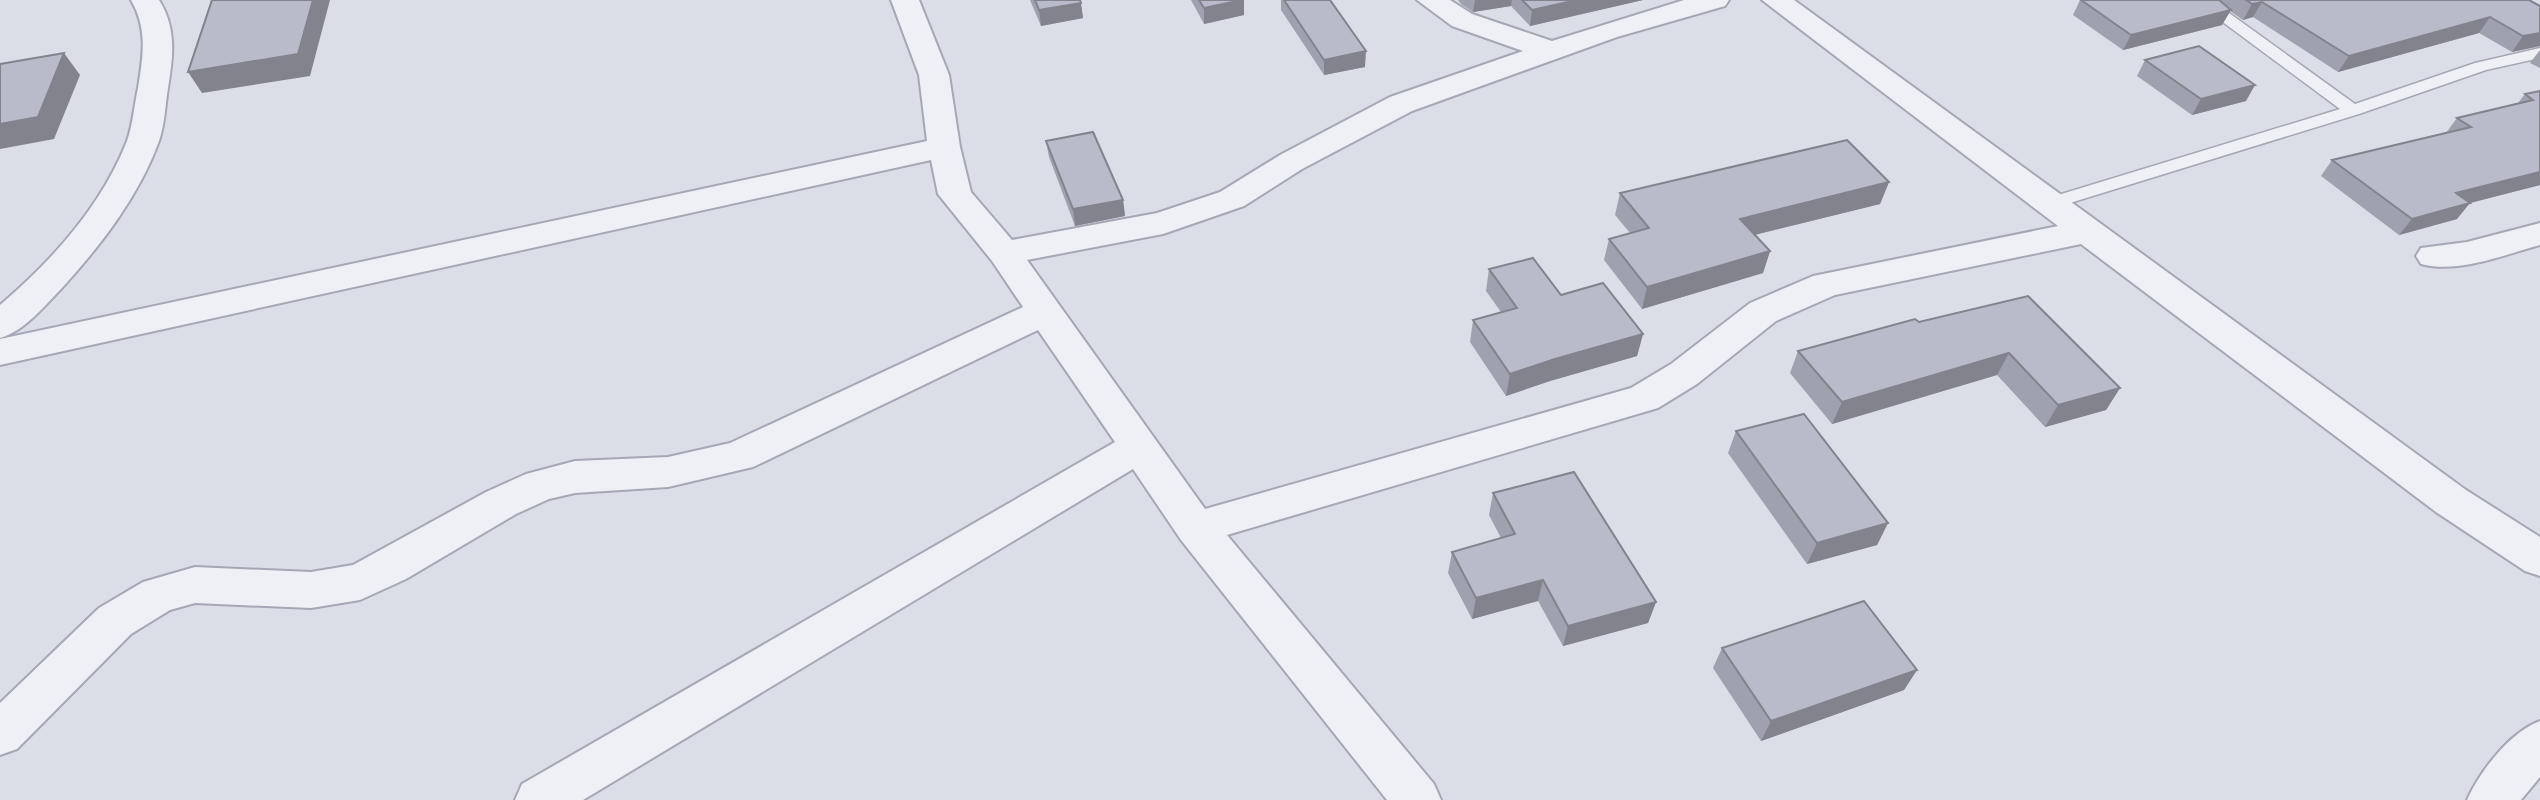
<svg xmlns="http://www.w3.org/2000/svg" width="2540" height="800" viewBox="0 0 2540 800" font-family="Raleway,sans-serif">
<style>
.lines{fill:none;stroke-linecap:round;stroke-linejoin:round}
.service-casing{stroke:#a5a7b4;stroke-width:3}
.minor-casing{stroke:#a5a7b4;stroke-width:4}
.service{fill:#eff0f5;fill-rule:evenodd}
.minor{fill:#eff0f5;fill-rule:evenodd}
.wall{fill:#9fa1ae}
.shaded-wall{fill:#82838d}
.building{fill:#b9bbca;stroke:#82838d;stroke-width:2}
</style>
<rect width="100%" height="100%" fill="#dcdee7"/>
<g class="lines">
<g class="service-casing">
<path id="service" d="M2193,0H2211L2355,104L2475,63L2540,48V58L2486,70L2359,114L2057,207H2045L2042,203L2045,199L2340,109Z"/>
</g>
<g class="minor-casing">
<g id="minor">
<path d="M131,0H159C177,28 173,57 168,88C165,106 165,124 159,141C139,196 101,245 62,288C44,306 25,331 0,338V305C52,261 102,205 127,141C133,124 134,106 138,88C143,57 148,29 131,0Z"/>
<path d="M891,0H919L949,75L960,147L971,192L1012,240L1157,213L1220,192L1280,155L1390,97L1523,51L1452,26L1417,0H1450L1472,14L1552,41L1684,0H1729L1725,6L1617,37L1412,111L1302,169L1244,206L1163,234L1027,260L1205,509L1631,388L1671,364L1750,303L1813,276L2058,226L1762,0H1794L2466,490L2540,537V576L2525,571L2436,512L2081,244L1835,295L1776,321L1697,384L1658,408L1227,535L1434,784L1441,800H1387L1181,540L1133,469L583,800H515L522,784L1115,442L1038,330L753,467L668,487L575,493L549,499L516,514L406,579L360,600L311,608L195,603L170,610L131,634L17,749L0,755V703L99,608L143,582L195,567L311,572L353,565L486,492L526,474L575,461L668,457L730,443L1023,307L992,261L938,194L931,160L0,365V339L927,141L919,75Z"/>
<path d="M2540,223V245C2503,255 2458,274 2421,264L2416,256L2421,248L2467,242Z"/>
<path d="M2540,721V777L2521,800H2467C2480,771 2510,732 2540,721Z"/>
</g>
</g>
<use href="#service" class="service"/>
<use href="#minor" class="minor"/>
</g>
<g class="wall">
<path d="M1030,0H1080L1083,18L1041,26Z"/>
<path d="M1191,0H1244V15L1204,24Z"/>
<path d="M1281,0H1330L1365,67L1324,75L1281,10Z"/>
<path d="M1458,0H1643L1530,26L1511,6L1473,12L1461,4Z"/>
<path d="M2080,0H2529L2540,46L2512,52L2479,33L2338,72L2253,17L2243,20L2230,11L2222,25L2123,50L2073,15Z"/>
<path d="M2540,50V68L2530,63Z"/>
<path d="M2145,60L2246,101L2192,115L2137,76Z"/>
<path d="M2540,91V185L2469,203L2457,219L2399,235L2321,176L2332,160L2446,133L2457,118L2518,103L2525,94Z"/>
<path d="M1046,141L1123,200L1125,216L1075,226L1049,157Z"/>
<path d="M1889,182L1880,204L1755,235L1770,251L1763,273L1642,309L1604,260L1609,239L1630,233L1615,215L1620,193Z"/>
<path d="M1489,269L1561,295L1643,334L1637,356L1550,381L1506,396L1470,342L1473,320L1501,312L1486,291Z"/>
<path d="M1919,322L2120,388L2106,410L2045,427L1997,375L1832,424L1790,373L1798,351Z"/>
<path d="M1736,431L1888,523L1877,545L1807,564L1728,453Z"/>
<path d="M1493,493L1656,602L1648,623L1563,646L1538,601L1472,619L1448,573L1452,552L1501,538L1489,515Z"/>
<path d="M1722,648L1917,670L1904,690L1761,741L1713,668Z"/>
</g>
<g class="shaded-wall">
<path d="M313,0H330L310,76L202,93L188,72Z"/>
<path d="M1244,0V15L1204,24V8Z"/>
<path d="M1475,0H1512L1511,6L1473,12Z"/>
<path d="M1577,0H1643L1530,26L1532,10Z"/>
<path d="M2262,2L2253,17L2243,20L2252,4Z"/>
<path d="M1081,3L1083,18L1041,26L1039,10Z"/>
<path d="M2231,10L2222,25L2123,50L2131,35Z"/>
<path d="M2490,17L2479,33L2338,72L2349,56Z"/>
<path d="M2540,33V46L2512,52L2523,36Z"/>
<path d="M1366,51L1365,67L1324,75V60Z"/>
<path d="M64,53L80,75L54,139L0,149V124Z"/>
<path d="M2255,85L2246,101L2192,115L2201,99Z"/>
<path d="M2540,172V185L2443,210L2456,193Z"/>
<path d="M1889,182L1880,204L1733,240L1740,219Z"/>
<path d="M1123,200L1125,216L1075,226L1073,209Z"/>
<path d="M2470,203L2457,219L2399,235L2412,219Z"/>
<path d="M1770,251L1763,273L1642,309L1647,287Z"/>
<path d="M1643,334L1637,356L1550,381L1506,396L1510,374L1555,359Z"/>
<path d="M2009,353L1997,375L1832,424L1842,402Z"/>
<path d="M2120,388L2106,410L2045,427L2058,405Z"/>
<path d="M1888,523L1877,545L1807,564L1817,543Z"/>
<path d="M1543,580L1538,601L1472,619L1476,598Z"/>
<path d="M1656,602L1648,623L1563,646L1568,626Z"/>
<path d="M1917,670L1904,690L1761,741L1771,721Z"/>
</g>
<g class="building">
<path d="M212,0H313L298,54L188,72Z"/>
<path d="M1035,0H1080L1081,3L1039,10Z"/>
<path d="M1199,0H1242L1204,8Z"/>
<path d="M1284,0H1330L1366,51L1324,60Z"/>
<path d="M1522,0H1577L1532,10Z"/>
<path d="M2081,0H2219L2231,10L2131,35Z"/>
<path d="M2246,0H2529L2540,6V33L2523,36L2490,17L2349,56L2262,2L2252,4Z"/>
<path d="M2199,46L2255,85L2201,99L2145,60Z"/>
<path d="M64,53L38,117L0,124V64Z"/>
<path d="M2540,91V172L2456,193L2470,203L2412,219L2332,160L2471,127L2457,118L2533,100L2525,94Z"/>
<path d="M1093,132L1123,200L1073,209L1046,141Z"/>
<path d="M1847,140L1889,182L1740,219L1770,251L1647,287L1609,239L1649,228L1620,193Z"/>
<path d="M1533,258L1561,295L1603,283L1643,334L1555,359L1510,374L1473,320L1517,308L1489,269Z"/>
<path d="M2028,296L2120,388L2058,405L2009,353L1842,402L1798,351L1915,319L1919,322Z"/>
<path d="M1804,414L1888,523L1817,543L1736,431Z"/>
<path d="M1574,472L1656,602L1568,626L1543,580L1476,598L1452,552L1515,534L1493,493Z"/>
<path d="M1864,601L1917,670L1771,721L1722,648Z"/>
</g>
</svg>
